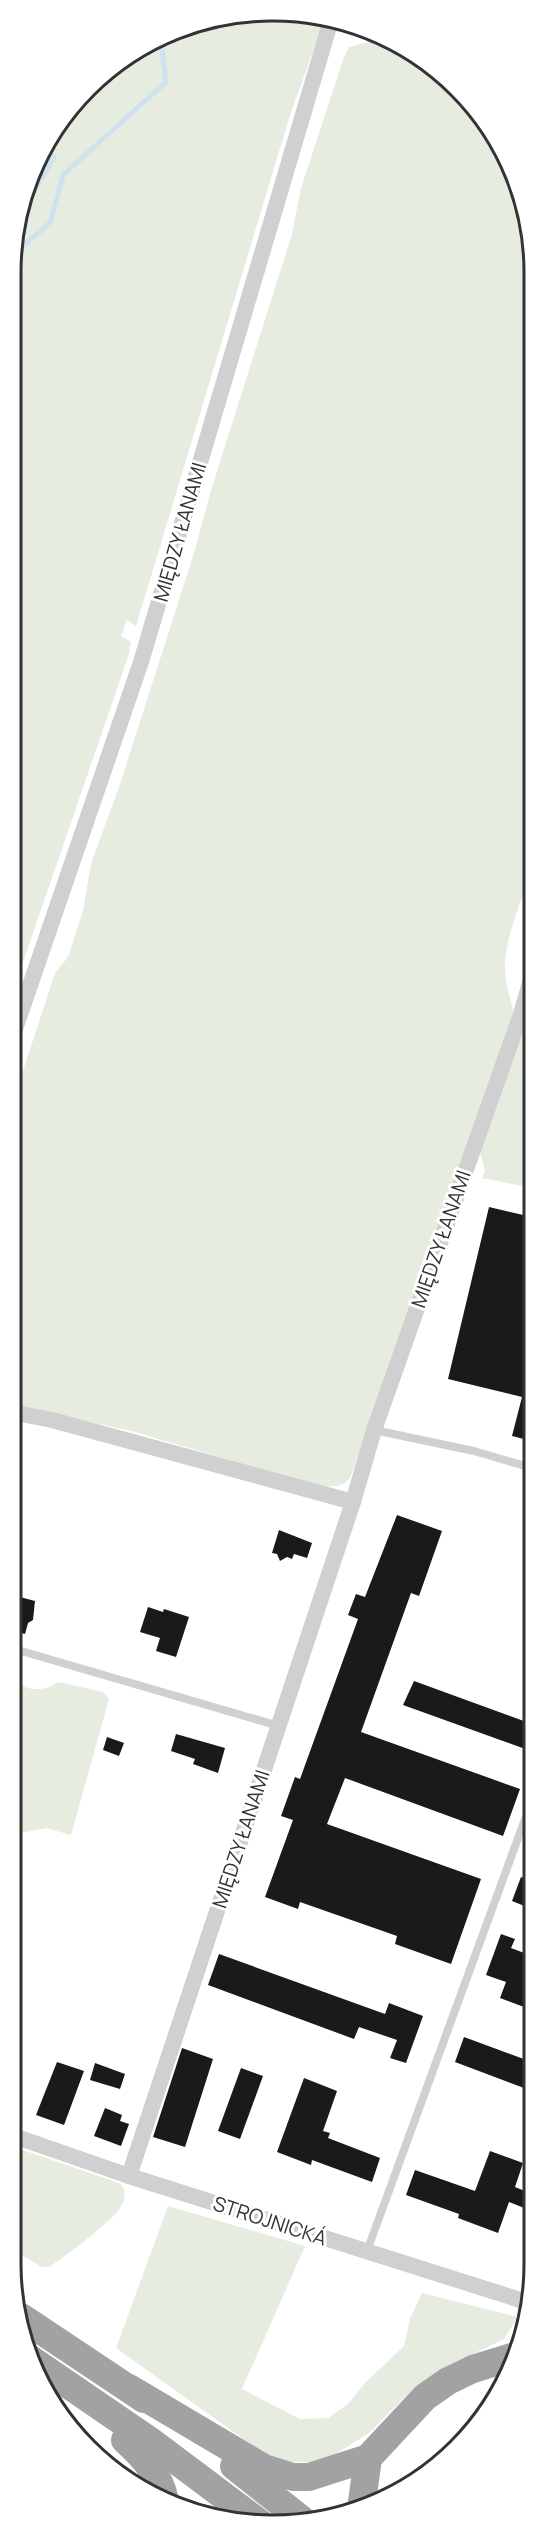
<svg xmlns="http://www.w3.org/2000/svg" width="545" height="2536" viewBox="0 0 545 2536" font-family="Manrope,sans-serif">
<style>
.green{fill:#e6ecdf}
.water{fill:#cfe2ee}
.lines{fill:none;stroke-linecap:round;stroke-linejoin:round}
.stream{stroke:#cfe2ee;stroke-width:5}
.building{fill:#1a1a1a}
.service{stroke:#d0d0d0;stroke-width:8}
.minor{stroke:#d0d0d0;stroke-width:16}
.trunk{stroke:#a2a2a2;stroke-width:28}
.labels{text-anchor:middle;stroke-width:6;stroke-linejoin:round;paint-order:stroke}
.street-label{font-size:20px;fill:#333;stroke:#fff}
.rim{fill:none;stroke:#333;stroke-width:3}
</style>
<rect width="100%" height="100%" fill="#fff"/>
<!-- green -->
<g class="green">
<path d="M306,13L325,18L291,112L136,626L127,620L121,636L131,642L128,657L12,994L13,239L45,142L113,65L204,20Z"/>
<path d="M388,37L458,87L508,157L532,239V873C521,900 507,934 505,963C504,980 510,998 514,1014L372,1418L350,1478C340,1490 327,1486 313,1485L132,1431L11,1405L12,1104L55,973L68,957L83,911L91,864L120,784L194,553L212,487L292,234L301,188L344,57L349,47Z"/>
<path d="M532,1011V1188L482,1178L485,1171L479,1148Z"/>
<path d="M11,1679C26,1691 42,1693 58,1682L103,1692L109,1699L71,1835L46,1828L11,1835Z"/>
<path d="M11,2146L119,2183C129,2190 124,2204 117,2212C104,2227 66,2256 49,2267H42L11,2249Z"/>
<path d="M168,2206L305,2246L242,2389L300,2419L328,2418L348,2404L365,2383L404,2346L410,2319L422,2293L518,2317L504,2339L451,2365L415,2387L369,2433L339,2452L318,2462H289L270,2458L116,2348Z"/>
</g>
<!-- water -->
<path class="water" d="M46,141L57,158L29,204L24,205Z"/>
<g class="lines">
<!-- stream -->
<path class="stream" d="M13,254L50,223L63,175L166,82L161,41"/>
</g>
<!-- building -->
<g class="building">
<path d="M489,1207L532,1217V1441L512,1436L522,1397L448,1379Z"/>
<path d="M397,1515L442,1531L419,1596L411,1593L361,1732L520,1789L503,1836L345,1778L327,1824L481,1879L451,1964L395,1944L397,1936L300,1902L298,1909L265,1897L293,1820L281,1816L295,1777L300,1779L358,1619L348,1615L356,1594L365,1597Z"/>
<path d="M279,1530L312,1543L307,1558L294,1554L292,1559L287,1557L280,1561L277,1554L272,1553Z"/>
<path d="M20,1597L35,1601L33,1620L28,1623L25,1634L11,1630V1607L16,1609Z"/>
<path d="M148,1607L163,1612L164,1609L189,1617L176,1657L156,1651L160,1638L140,1632Z"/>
<path d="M414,1681L532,1724V1738L528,1750L403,1705Z"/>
<path d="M176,1734L225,1748L218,1773L193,1764L195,1759L171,1751Z"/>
<path d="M107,1737L124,1743L119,1756L103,1750Z"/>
<path d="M521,1877L532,1881V1909L512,1901Z"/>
<path d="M501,1934L515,1939L511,1948L532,1956V2010L500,1998L506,1982L486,1975Z"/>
<path d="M219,1954L385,2014L389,2003L423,2016L406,2063L390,2058L397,2040L359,2027L354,2039L208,1985Z"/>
<path d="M464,2037L532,2062V2091L455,2062Z"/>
<path d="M182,2048L213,2059L185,2147L153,2137Z"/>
<path d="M57,2062L84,2071L64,2125L36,2115Z"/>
<path d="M95,2063L125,2074L120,2089L90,2080Z"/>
<path d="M241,2068L263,2076L240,2139L218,2131Z"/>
<path d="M304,2078L337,2091L323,2131L330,2133L328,2138L380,2158L372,2182L312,2160L311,2165L277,2152Z"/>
<path d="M105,2108L122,2115L120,2121L129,2124L121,2146L94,2136Z"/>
<path d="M490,2151L523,2163L515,2187L532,2194V2211L509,2202L498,2233L458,2218L459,2214L406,2195L415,2170L475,2191Z"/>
</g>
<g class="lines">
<!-- service -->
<g class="service">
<path d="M374,1430L474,1451L532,1468"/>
<path d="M11,1648L279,1726"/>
<path d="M367,2251L532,1800"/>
</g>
<!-- minor -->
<g class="minor">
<path d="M12,1038L141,662L331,20"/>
<path d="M11,1412L52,1420L353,1502"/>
<path d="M11,2135L129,2176L530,2303"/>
<path d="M129,2176L353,1502L374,1430L520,1017L532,976"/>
</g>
<!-- trunk -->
<g class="trunk">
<path d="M21,2317L144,2399"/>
<path d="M29,2358L149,2440L261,2524"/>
<path d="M129,2388L264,2468L293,2477H309L368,2458L425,2397L448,2381L473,2369L512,2357"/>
<path d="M125,2440C144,2457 160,2475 165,2501"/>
<path d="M234,2466L301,2519"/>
<path d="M361,2509L368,2458"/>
</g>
</g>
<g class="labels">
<!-- street labels -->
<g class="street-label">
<text transform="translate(180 532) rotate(-74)" y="7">MIĘDZY ŁANAMI</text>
<text transform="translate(441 1239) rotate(-71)" y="7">MIĘDZY ŁANAMI</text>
<text transform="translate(241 1839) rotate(-72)" y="7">MIĘDZY ŁANAMI</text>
<text transform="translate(270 2221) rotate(18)" y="7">STROJNICKÁ</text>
</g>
</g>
<!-- crop -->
<path d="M0 0H545V2536H0ZM272 21H273A251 251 0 0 1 524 272V2264A251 251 0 0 1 273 2515H272A251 251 0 0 1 21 2264V272A251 251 0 0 1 272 21Z" fill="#fff" fill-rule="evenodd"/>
<path class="rim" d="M272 21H273A251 251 0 0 1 524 272V2264A251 251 0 0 1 273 2515H272A251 251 0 0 1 21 2264V272A251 251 0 0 1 272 21Z"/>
</svg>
